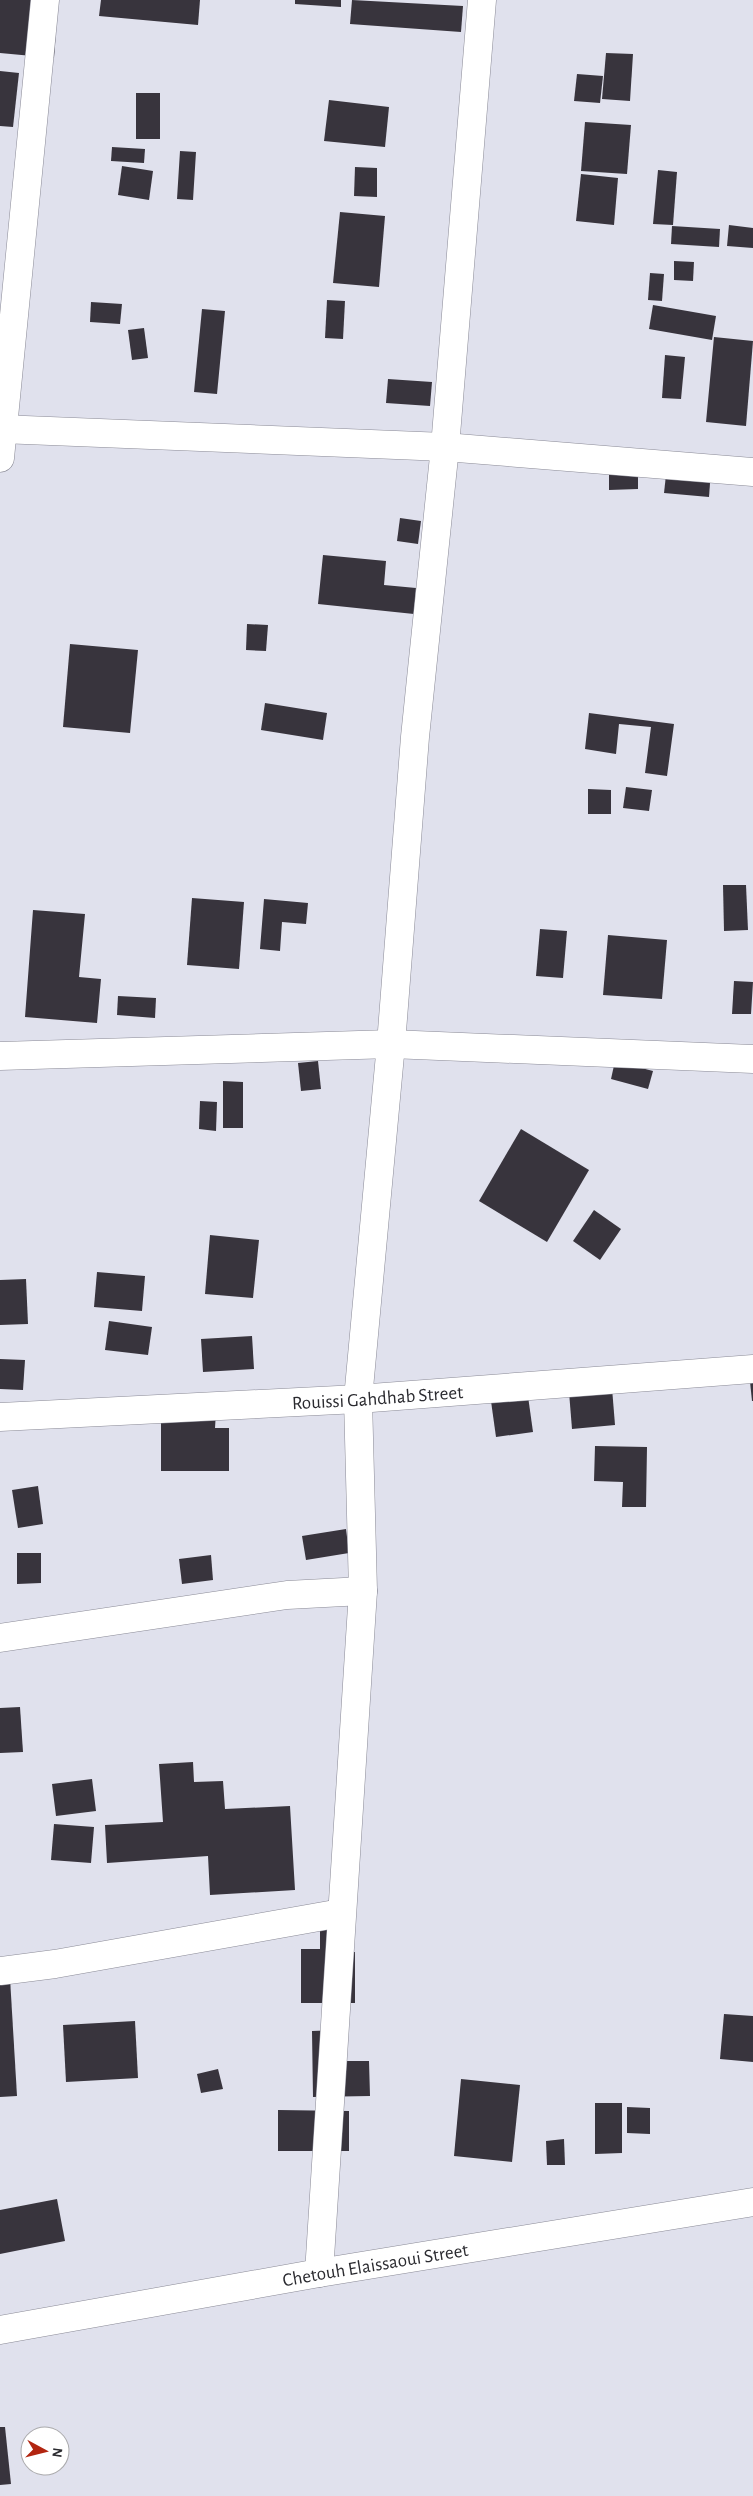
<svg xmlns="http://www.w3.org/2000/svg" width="753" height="2496" viewBox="0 0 753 2496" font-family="'Alegreya Sans',sans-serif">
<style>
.building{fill:#38343d}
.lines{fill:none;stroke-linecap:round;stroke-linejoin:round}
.street-casing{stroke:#8a8a96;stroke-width:29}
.secondary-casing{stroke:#8a8a96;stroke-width:29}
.street{stroke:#fff;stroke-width:28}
.secondary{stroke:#fff;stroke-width:28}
.labels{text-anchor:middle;stroke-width:5;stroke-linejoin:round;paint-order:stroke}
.street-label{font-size:19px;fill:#2b2b30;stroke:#fff}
</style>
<rect width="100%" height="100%" fill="#e0e1ed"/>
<!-- building -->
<g class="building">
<path d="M0,0H58L54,58L0,53Z"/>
<path d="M101,0H200L198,25L99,16Z"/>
<path d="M295,0H341V7L295,4Z"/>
<path d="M352,0L463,6L461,32L350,24Z"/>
<path d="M606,53L633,54L630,101L602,99Z"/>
<path d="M0,71L19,73L13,127L0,126Z"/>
<path d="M577,74L603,76L600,103L574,101Z"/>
<rect x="136" y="93" width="24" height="46"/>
<path d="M329,100L389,107L385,147L324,141Z"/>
<path d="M585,122L631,125L627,174L581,171Z"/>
<path d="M112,147L145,149L144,163L111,161Z"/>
<path d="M180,151L196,152L193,200L177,199Z"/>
<path d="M122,166L153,171L149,200L118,195Z"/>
<path d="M355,167L377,168V197L354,196Z"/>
<path d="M658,170L677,172L673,225L653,224Z"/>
<path d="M581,174L618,178L614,225L576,221Z"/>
<path d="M340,212L385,216L379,287L333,283Z"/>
<path d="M729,225L753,228V248L727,246Z"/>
<path d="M672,226L720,229L719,247L671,244Z"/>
<path d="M674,261L694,262L693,281L674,280Z"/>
<path d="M650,273L664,274L662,301L648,300Z"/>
<path d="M327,300L345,301L343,339L325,338Z"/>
<path d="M91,302L122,304L120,324L90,322Z"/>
<path d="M653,305L716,316L712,340L649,329Z"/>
<path d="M202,309L225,311L217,394L194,392Z"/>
<path d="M144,328L148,358L132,360L128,330Z"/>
<path d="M714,337L753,341L746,426L706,422Z"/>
<path d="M665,355L685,357L681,399L662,398Z"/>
<path d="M388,379L432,382L430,406L386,403Z"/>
<path d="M638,466V489L609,490V467Z"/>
<path d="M667,466L711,470L709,497L664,493Z"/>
<path d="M400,518L421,521L418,544L397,541Z"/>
<path d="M323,555L386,561L384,585L416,588L414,614L318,604Z"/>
<path d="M247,624L268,625L266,651L246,650Z"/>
<path d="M70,644L138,650L130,733L63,727Z"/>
<path d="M265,703L327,713L323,740L261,730Z"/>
<path d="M589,713L674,724L667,776L645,773L651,727L619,724L616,754L585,749Z"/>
<path d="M626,787L652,790L649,811L623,808Z"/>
<path d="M588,789L611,790V814H588Z"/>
<path d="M723,885H746L748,930L724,931Z"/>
<path d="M192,898L244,902L239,969L187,965Z"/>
<path d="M264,899L308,903L306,924L282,922L280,951L260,949Z"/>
<path d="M33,910L85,914L79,977L101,979L97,1023L25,1017Z"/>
<path d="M540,929L567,931L563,978L536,976Z"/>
<path d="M608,935L667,940L662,999L603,995Z"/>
<path d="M734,981L753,982L751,1014H732Z"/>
<path d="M118,996L156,998L155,1018L117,1015Z"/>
<path d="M318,1061L321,1089L301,1091L298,1063Z"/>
<path d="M615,1061L653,1071L648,1089L611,1079Z"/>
<path d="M223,1081L243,1082V1128H223Z"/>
<path d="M200,1101L217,1102L216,1131L199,1129Z"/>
<path d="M521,1129L589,1170L547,1242L479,1201Z"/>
<path d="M594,1210L621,1229L600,1260L573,1241Z"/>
<path d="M210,1235L259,1240L253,1298L205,1294Z"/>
<path d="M97,1272L145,1276L142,1311L94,1307Z"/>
<path d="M26,1279L28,1324L0,1325V1280Z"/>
<path d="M109,1321L152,1327L148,1355L105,1350Z"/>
<path d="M252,1336L254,1369L203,1372L201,1339Z"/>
<path d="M0,1359L25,1360L23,1390L0,1389Z"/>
<path d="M753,1371V1401H752L749,1372Z"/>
<path d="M612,1388L615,1425L572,1429L569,1392Z"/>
<path d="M527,1389L533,1432L496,1437L490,1394Z"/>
<path d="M161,1412H216L215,1428H229V1471H161Z"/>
<path d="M595,1446L647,1447L646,1507H622L623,1482L594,1481Z"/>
<path d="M38,1486L43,1524L18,1528L12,1490Z"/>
<path d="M346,1529L349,1553L306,1560L302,1536Z"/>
<path d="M17,1553H41V1583L17,1584Z"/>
<path d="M211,1555L213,1580L182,1584L179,1559Z"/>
<path d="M20,1707L23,1752L0,1753V1708Z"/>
<path d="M193,1762L194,1782L223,1781L225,1809L290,1806L295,1890L210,1895L208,1856L107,1863L105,1825L163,1822L159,1764Z"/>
<path d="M92,1779L96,1811L56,1816L52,1784Z"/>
<path d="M54,1824L94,1827L91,1863L51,1860Z"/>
<path d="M320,1925L348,1926L347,1952H355V2003H301V1949H320Z"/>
<path d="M0,1978H10L17,2096L0,2097Z"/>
<path d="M724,2014L753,2016V2062L720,2059Z"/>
<path d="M135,2021L138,2078L66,2082L63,2025Z"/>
<path d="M338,2030V2061H369L370,2096L313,2097L312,2031Z"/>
<path d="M218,2069L223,2089L201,2093L197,2074Z"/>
<path d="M461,2079L520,2085L512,2162L454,2156Z"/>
<path d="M595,2103H622V2153L595,2154Z"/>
<path d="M627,2107L650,2108V2134L627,2133Z"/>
<path d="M278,2110L349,2111V2151H278Z"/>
<path d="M564,2139L565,2165H547L546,2141Z"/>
<path d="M57,2199L65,2241L0,2254V2210Z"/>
<path d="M0,2427H5L11,2484L0,2485Z"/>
</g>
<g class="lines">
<!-- street casing -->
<g class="street-casing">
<g id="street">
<path d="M0,429L445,447L753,472"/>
<path d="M0,458L45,0"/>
<path d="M0,1056L391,1044L753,1059"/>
<path id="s1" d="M0,1417L358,1399L753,1369"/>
<path d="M0,1638L287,1595L363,1591"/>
<path d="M0,1971L55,1964L341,1913"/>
<path d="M319,2273L363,1591L358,1399L391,1044L415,737L445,447L482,0"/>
</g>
</g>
<!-- secondary casing -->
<g class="secondary-casing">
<g id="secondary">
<path id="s2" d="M0,2330L319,2273L753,2202"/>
</g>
</g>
<!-- street -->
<use href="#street" class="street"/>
<!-- secondary -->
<use href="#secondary" class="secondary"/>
</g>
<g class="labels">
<!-- street labels -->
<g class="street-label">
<text dy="7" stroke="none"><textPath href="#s1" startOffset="378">Rouissi Gahdhab Street</textPath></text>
<text dy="7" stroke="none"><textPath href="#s2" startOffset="381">Chetouh Elaissaoui Street</textPath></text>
</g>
</g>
<!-- north arrow -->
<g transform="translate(45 2451) rotate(97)"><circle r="24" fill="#ffffff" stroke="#aaaaac"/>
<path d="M0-4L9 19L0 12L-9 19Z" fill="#b22510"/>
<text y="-8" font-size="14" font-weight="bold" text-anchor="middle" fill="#2b2b30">N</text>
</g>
</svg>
